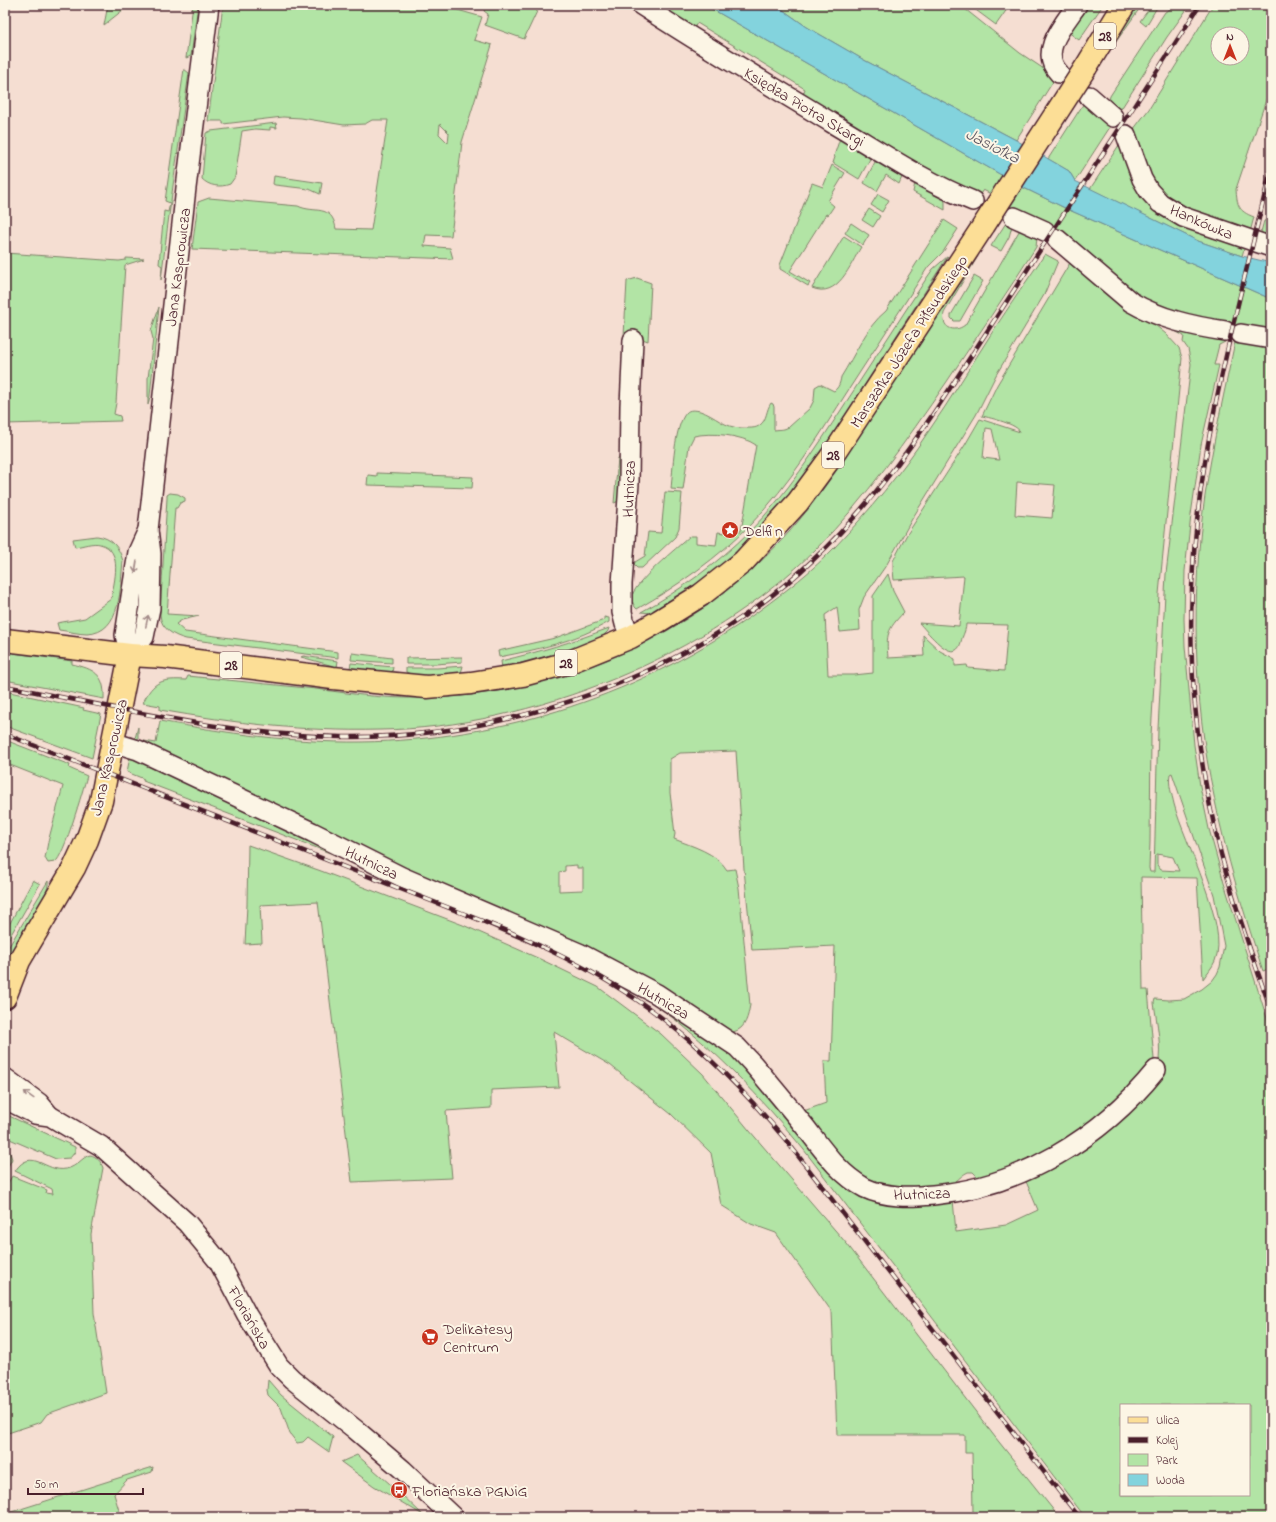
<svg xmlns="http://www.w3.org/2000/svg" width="1276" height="1522" viewBox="0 0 1276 1522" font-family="'Indie Flower',sans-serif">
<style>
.green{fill:#b2e4a5;stroke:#7e8268;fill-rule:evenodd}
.water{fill:#83d3dd;stroke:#6c8b96}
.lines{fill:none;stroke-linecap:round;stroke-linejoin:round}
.minor-casing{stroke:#4a1f2b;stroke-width:22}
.major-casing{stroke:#4a1f2b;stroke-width:25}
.minor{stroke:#fcf5e5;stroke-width:19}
.major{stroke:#fcde96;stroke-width:22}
.rail-casing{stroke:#4a1f2b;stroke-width:4.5}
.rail{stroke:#fcf5e5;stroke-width:3;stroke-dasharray:9;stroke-linecap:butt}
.major-bridge-casing{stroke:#4a1f2b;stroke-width:25;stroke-linecap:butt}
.major-bridge{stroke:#fcde96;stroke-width:22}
.oneway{stroke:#a38a88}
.labels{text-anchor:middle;stroke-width:4;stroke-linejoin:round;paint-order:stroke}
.shield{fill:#fcf5e5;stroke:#7f5f63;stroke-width:1}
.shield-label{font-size:15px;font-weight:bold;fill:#4a1f2b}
.street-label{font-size:16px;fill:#4a1f2b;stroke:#fcf5e5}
.poi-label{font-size:16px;fill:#4a1f2b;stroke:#fcf5e5;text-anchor:start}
.water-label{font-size:17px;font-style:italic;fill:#5b5560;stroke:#fcf5e5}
</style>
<rect width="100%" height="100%" fill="#f5ded2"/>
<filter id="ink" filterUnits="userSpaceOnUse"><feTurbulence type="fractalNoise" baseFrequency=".025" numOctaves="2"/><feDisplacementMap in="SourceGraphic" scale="8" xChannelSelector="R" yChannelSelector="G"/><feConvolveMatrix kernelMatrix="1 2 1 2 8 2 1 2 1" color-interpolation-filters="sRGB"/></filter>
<g filter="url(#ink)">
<!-- green -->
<g class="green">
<path d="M108,5H124L123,10L104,25Z"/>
<path d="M193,5H198L191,56L186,58Z"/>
<path d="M223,5H455L454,9L482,17L474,40L492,45L462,142L451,236L426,235L424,246L450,248L453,259L192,249L198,202L209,198L298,206C314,214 332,203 336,229L371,230L388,120H372L365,124L344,125L301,118L283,117L223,124V121H208ZM440,124L449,133L448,143L439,134Z"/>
<path d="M486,5H540L524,39L485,25L488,14L484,11Z"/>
<path d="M653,5H705L1024,188L1067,209L1271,299V337L1149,308L995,196L983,190L978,197L961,191L802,96L805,89L697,23L693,30Z"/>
<path d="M776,5H960L1020,53L1056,77L1016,140L864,60L807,27Z"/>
<path d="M969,5H1010L996,25Z"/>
<path d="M1086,5H1103L1079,40L1068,32Z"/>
<path d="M1136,5H1142L1113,46Z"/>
<path d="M1152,5H1162L1156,9L1146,26L1140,21Z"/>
<path d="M1177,5H1190L1167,37L1121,109L1108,104L1110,96L1165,12Z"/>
<path d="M1213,5H1271V85L1236,189C1237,205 1238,211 1254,217L1249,236L1191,216L1154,193L1130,134L1149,109ZM1218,34H1242V58H1218Z"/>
<path d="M184,69L189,73C179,142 169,211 161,280L162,266L159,264L164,211L168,212L170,203L165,201Z"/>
<path d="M1084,103L1112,124L1075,181L1069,171L1048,159Z"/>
<path d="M276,123L277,128L270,127V130L255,129L242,131L235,177L230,184C220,188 209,186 202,179L206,133L211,131Z"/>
<path d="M840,138L871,157L859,179L833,163L835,157L834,156Z"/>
<path d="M1123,139L1143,189L1246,242L1242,256L1198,241L1090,189Z"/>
<path d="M876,160L902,177L899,184L886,175L877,191L864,183Z"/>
<path d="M832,165L845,173L828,201L834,206L828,215L826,214L790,271L810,283L808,286L780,269V265L812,183L823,187Z"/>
<path d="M274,176L322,183L320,194L309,189L275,185L273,184Z"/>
<path d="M915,183L944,199L945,202V210L913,192Z"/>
<path d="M878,194L889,200L882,212L871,205Z"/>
<path d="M869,209L880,216L873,227L862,220Z"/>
<path d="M1271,219V244L1259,239L1264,221Z"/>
<path d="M944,220L958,229L943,252L928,267C902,308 875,348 849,389C819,436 790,484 751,524C718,558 679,585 637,609L635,607L631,599C633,583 677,548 690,536H696V543L716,545L718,532L724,533L725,529L741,531L756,445C742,435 711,432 694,436L689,446L683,490L671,489C673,470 674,427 686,413C689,409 695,410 700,411C716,416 724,428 742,428C748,428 756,429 760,425C767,420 766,410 771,403L773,404L774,407V430L784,429L789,427L810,408L814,400L815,387L820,384L834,391C839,387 840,383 841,377C855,355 866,327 886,311Z"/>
<path d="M851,223L869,235L863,245L845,233Z"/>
<path d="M1006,223L1012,226L1009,237L1001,251L991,246Z"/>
<path d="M1022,226L1040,234L1037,238L1036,247C1007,293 976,338 946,383C906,441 866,498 816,549C710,655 531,728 380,730C304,732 235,723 160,710V706L143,703C153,680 163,679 186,680L188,676C231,680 273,685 316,689C347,693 377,698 409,698C552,700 696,638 790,531C823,493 849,451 876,410C909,359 942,308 976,257L978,256L944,313C941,327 953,334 965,325Z"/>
<path d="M844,236L861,247C850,265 838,299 812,288Z"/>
<path d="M5,253L119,261L126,260V258L144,259L125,265L116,403L114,414L120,416L121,421L5,424Z"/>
<path d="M1045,254L1058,261L1044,295L996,375L976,415L912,519L887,564L864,597L859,610L860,630L840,632L837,607L825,615L828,675H854L873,673V596L888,574L893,591L904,612C887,630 886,634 888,658L924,656L923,635L940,651L955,659V666L967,665L968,668L1004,671L1008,625L966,624C966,629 964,633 962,638C961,642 960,648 956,650C946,656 926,630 919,623L959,626L964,576L894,580L893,570V561L906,536L965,445L980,419L1020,432C1017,424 991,418 982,416L997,385L1071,261L1076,260L1166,334L1179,348L1182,358L1159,594L1151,736L1150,842L1149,868L1150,872H1154L1158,729L1166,574L1191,364L1188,349L1183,342L1184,336L1173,330L1163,321L1226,335L1225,342L1219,345L1214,365H1219L1201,445L1191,515L1185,571L1184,619L1185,646L1194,745L1200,786L1209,829L1224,883L1271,1031V1517H1085L804,1150C761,1097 714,1048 660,1008C634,988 605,972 577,957L649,992L706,1030L735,1053L761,1079L832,1168C845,1180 861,1193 879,1197C914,1207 958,1196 992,1188L998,1190L974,1197L953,1200L956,1232L1006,1225L1038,1210L1025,1179L1008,1187L1007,1183C1059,1160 1103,1134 1141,1091C1147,1084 1157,1076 1158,1067C1162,1046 1157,1024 1154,1003L1155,999L1169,1000L1184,999L1202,989L1212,981L1217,974L1220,967L1224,946L1214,895L1172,773L1170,774C1168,785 1172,794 1174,804C1184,842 1230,926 1215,961C1212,968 1207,973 1203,979L1197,878L1141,877L1143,990H1148L1154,1059L1150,1070L1128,1095L1077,1139L1032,1166L988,1182L980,1179L973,1172H968C959,1176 953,1187 944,1189C932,1193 919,1193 907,1193C851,1192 829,1152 798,1113L826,1103L824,1061H831L835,946L752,950L744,869L736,751L680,753L670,759V793L675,834L674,839C692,846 717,853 727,870L735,869L739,888L750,1005C748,1016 746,1029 733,1032L713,1026L653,988L596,958L537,930L370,859L134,742L138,727V740L156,743L160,721C226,733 293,743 361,742C503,740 644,694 760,610C786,591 812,571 835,547C869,511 901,473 928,432C951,399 971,365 993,331C1010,305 1028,279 1045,254ZM986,428L992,429L999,460L983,458ZM1017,482L1055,485L1052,518L1015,515ZM1157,854L1173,857L1179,871L1161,870L1157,865ZM577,865V868H583V890L559,891V872L565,871V866ZM1121,1405H1249V1495H1121Z"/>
<path d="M948,256L816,460L781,506L746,543L712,573L666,604L650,613L641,612C681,590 718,563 750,531C787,494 815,450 843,407C871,364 898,322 926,279L933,269Z"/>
<path d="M974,276L983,281L960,321H954L951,318V315Z"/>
<path d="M637,278L651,283L648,341L631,335L624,336L627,281Z"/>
<path d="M159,307L150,396L148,405V378L153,339L151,331Z"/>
<path d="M1236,337L1271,341V968L1263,971C1244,913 1226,856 1214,796C1193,699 1191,594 1205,496C1213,442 1225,389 1236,337Z"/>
<path d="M618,458H625L619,501L614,503Z"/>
<path d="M377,473L473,477L472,488L367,485L368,475L377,476Z"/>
<path d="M665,492L682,493L679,528L675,537L642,568H637L634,565L635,562L645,556L648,532L661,533Z"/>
<path d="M170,493L178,494L185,498V501L180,503L177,508H175L167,614L199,616L182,620L176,624L185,632L338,652V658L186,639C174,636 161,629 160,615L167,498V495Z"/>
<path d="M97,536C112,538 119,547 123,561C120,586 122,633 87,634C78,634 68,631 59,630L57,623L85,618L111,599C114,582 124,550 100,544C93,542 82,546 75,547L73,539Z"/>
<path d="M604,617L609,618V622C576,641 536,650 499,657L498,651L555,638L604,620Z"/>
<path d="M609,628L608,631L601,638L569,650L502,668L501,661C538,652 573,642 609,628Z"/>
<path d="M5,652L72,661V664C94,669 105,674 104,699L5,680Z"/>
<path d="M352,653L392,658V663L351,660Z"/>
<path d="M303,656L338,661L337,667L301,657Z"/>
<path d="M462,657V662L436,664H406V658Z"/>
<path d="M351,663L393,667L392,673L379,672L350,668Z"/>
<path d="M463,666L461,673C447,674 417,679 406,672V668H437Z"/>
<path d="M5,691L84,708L83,710L101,714L92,758L5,726Z"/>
<path d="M5,740L70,765L69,768L87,776C83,789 64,857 55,862L48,863L45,858L48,842L63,786L5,763Z"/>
<path d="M130,757L413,885L143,781L144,779L127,772Z"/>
<path d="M248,845L321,871L463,925L540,959L598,987L661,1034L703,1074L749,1130L847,1244L995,1437L1059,1517H976L973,1513L972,1453H965V1435H837L832,1312L776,1233L751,1224L721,1205L711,1153L671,1114L610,1065L554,1032L559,1087L491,1090V1108L446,1111L452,1178L352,1182L318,902L260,905L262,943L245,944L247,905Z"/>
<path d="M33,880L40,884L5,945V923L9,925Z"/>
<path d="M48,881C51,894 18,944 10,958H5V953Z"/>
<path d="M5,1114L75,1147V1152L70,1158L56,1159L5,1137Z"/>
<path d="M5,1150H9L12,1159L5,1172Z"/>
<path d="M90,1155C97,1156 101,1162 103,1168L91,1234L94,1313L106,1393L47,1414L41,1422L5,1434V1188L12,1176L47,1190L46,1193L53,1194L52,1189L15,1171C32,1146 45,1173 66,1169C77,1167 82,1157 90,1155Z"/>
<path d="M268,1380L281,1395L333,1437L329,1452L308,1437L303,1442L297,1443L290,1434L281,1408L268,1395L267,1390Z"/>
<path d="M357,1455L398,1491L423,1515L374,1486L341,1462Z"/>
<path d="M153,1467L152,1472L127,1480L114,1494L121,1517H5V1514Z"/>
</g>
<!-- water -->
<path class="water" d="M705,5H776L807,27L864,60L1016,140L1069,171L1075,181L1198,241L1242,256L1271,263V299L1067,209L1024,188Z"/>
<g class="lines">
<!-- minor casing -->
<g class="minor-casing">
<g id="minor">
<path d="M641,5C704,46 768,84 832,123C878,150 923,181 973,201"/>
<path d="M1059,73C1038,52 1064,24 1077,5"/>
<path d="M1089,96L1113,117"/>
<path d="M1126,135L1142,179L1149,191L1160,203L1183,217L1271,247"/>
<path d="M1014,217L1045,231"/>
<path d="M1057,239L1131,302C1160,319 1192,326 1225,331"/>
<path d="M1241,334L1271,339"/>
<path d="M631,637L625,624L622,612V584L629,483L630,406L633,340"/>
<path d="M130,655L144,637L150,608L151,554L148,530L186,188L209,5"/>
<path d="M130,655L125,635L138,552L148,530"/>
<path d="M112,742L138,750L312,832L402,877L579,953L657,994L737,1047L752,1063C770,1084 788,1106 806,1128C823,1150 839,1174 865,1188C886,1198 911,1197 933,1195C1021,1187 1101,1138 1156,1070"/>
<path d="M5,1078L39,1103L49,1115"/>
<path d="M5,1099L35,1114L50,1116L101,1146L187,1223L219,1262L247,1315L279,1366L292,1379L356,1430L403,1470L453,1517"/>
</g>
</g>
<!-- major casing -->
<g class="major-casing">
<g id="major">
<path d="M1086,67L1124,5"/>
<path d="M5,640L130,655L165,657L333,678L427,687L471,683L523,675L567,663L631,637L659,621L701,595L743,562L798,502L837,449L984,225"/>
<path d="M5,997L19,961L74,868L87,840L101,801L130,655"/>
</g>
</g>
<!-- minor -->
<use href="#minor" class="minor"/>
<!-- major -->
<use href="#major" class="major"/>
<!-- rail casing -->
<g class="rail-casing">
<g id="rail">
<path d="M1271,168C1239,306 1197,445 1192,588C1188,677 1199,768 1221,854C1235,907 1253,959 1271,1010"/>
<path d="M5,686C116,707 228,736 342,737C510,739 691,676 814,559C863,513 904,458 941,402L1200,5"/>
<path d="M5,734L508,931C557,953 606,977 650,1009C701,1046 744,1091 785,1139L1079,1517"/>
</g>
</g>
<!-- rail -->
<use href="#rail" class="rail"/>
<!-- major-bridge casing -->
<g class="major-bridge-casing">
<path id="major-bridge" d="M984,225L1086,67"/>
</g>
<!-- major-bridge -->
<use href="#major-bridge" class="major-bridge"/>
</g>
<!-- one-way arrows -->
<defs><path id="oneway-shaft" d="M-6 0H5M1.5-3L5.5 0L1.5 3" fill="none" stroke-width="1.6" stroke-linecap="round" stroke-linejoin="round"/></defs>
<g class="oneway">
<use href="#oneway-shaft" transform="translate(136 567) rotate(99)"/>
<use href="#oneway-shaft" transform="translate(147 621) rotate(-78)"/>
<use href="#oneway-shaft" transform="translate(29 1095) rotate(-144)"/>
</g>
</g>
<!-- icons -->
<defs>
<g id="sight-disc" transform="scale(0.9)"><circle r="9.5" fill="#c8321e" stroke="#fcf5e5"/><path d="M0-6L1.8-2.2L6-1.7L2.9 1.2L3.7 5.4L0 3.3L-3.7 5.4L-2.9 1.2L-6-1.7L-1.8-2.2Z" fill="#fff"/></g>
<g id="supermarket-disc" transform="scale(0.9)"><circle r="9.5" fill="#c8321e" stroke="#fcf5e5"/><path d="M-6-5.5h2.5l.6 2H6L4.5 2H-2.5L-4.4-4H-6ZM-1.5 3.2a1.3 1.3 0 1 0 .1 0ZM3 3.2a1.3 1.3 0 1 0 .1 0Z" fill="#fff"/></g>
<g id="bus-disc" transform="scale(0.9)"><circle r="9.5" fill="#c8321e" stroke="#fcf5e5"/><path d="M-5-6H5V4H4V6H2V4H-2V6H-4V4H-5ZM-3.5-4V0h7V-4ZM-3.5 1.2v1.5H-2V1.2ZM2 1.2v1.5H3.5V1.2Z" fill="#fff"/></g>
</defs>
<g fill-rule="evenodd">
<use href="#sight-disc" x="730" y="530"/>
<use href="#supermarket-disc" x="430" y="1337"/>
<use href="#bus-disc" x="399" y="1490"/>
</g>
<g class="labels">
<!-- shield labels -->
<g class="shield">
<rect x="1094" y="23" width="22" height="26" rx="3"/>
<rect x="822" y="442" width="22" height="26" rx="3"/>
<rect x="555" y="650" width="22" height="26" rx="3"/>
<rect x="220" y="652" width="22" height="26" rx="3"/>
</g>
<g class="shield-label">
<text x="1105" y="41">28</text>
<text x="833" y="460">28</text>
<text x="566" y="668">28</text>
<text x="231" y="670">28</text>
</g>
<!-- street labels -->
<g class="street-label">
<text transform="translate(805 106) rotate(31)" y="6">Księdza Piotra Skargi</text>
<text transform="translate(1202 221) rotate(23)" y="6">Hankówka</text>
<text transform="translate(177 267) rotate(-83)" y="6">Jana Kasprowicza</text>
<text transform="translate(908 341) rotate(-57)" y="6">Marszałka Józefa Piłsudskiego</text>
<text transform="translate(628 489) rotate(-88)" y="6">Hutnicza</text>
<text transform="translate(108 757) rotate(-77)" y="6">Jana Kasprowicza</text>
<text transform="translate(372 862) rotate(26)" y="6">Hutnicza</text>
<text transform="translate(664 1000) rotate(31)" y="6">Hutnicza</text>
<text transform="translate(922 1193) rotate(-2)" y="6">Hutnicza</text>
<text transform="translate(250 1317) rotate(60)" y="6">Floriańska</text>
</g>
<!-- poi labels -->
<g class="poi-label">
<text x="743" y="536">Delfin</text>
<text x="443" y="1334">Delikatesy<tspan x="443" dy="18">Centrum</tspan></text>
<text x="412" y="1496">Floriańska PGNiG</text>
</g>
<!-- water labels -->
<g class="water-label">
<text transform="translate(993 145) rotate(27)" y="6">Jasiołka</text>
</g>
</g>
<!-- margin -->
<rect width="1276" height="1522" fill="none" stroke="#fcf5e5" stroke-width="20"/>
<rect x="10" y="10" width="1256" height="1502" fill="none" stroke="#4a1f2b" stroke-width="1.5" filter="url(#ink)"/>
<!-- legend -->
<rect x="1120" y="1404" width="130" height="92" fill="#fcf5e5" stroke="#b59f9b"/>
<rect x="1128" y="1417" width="20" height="6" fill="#fcde96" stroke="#b59f9b"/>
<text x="1156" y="1424" font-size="12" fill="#4a1f2b">Ulica</text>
<rect x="1128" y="1437" width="20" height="6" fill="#4a1f2b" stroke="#b59f9b"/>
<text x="1156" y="1444" font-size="12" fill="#4a1f2b">Kolej</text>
<rect x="1128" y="1454" width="20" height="12" fill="#b2e4a5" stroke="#b59f9b"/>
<text x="1156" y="1464" font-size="12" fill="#4a1f2b">Park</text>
<rect x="1128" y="1474" width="20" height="12" fill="#83d3dd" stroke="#b59f9b"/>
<text x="1156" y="1484" font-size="12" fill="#4a1f2b">Woda</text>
<!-- north arrow -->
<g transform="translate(1230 46)"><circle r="19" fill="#fcf5e5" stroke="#b59f9b"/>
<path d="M0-3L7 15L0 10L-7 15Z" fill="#c8321e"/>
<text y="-6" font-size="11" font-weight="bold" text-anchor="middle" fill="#4a1f2b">N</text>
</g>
<!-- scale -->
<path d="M28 1488v6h115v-6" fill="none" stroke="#4a1f2b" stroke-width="2"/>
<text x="34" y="1488" font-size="12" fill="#4a1f2b" stroke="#fcf5e5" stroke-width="3" paint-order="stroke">50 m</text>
</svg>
